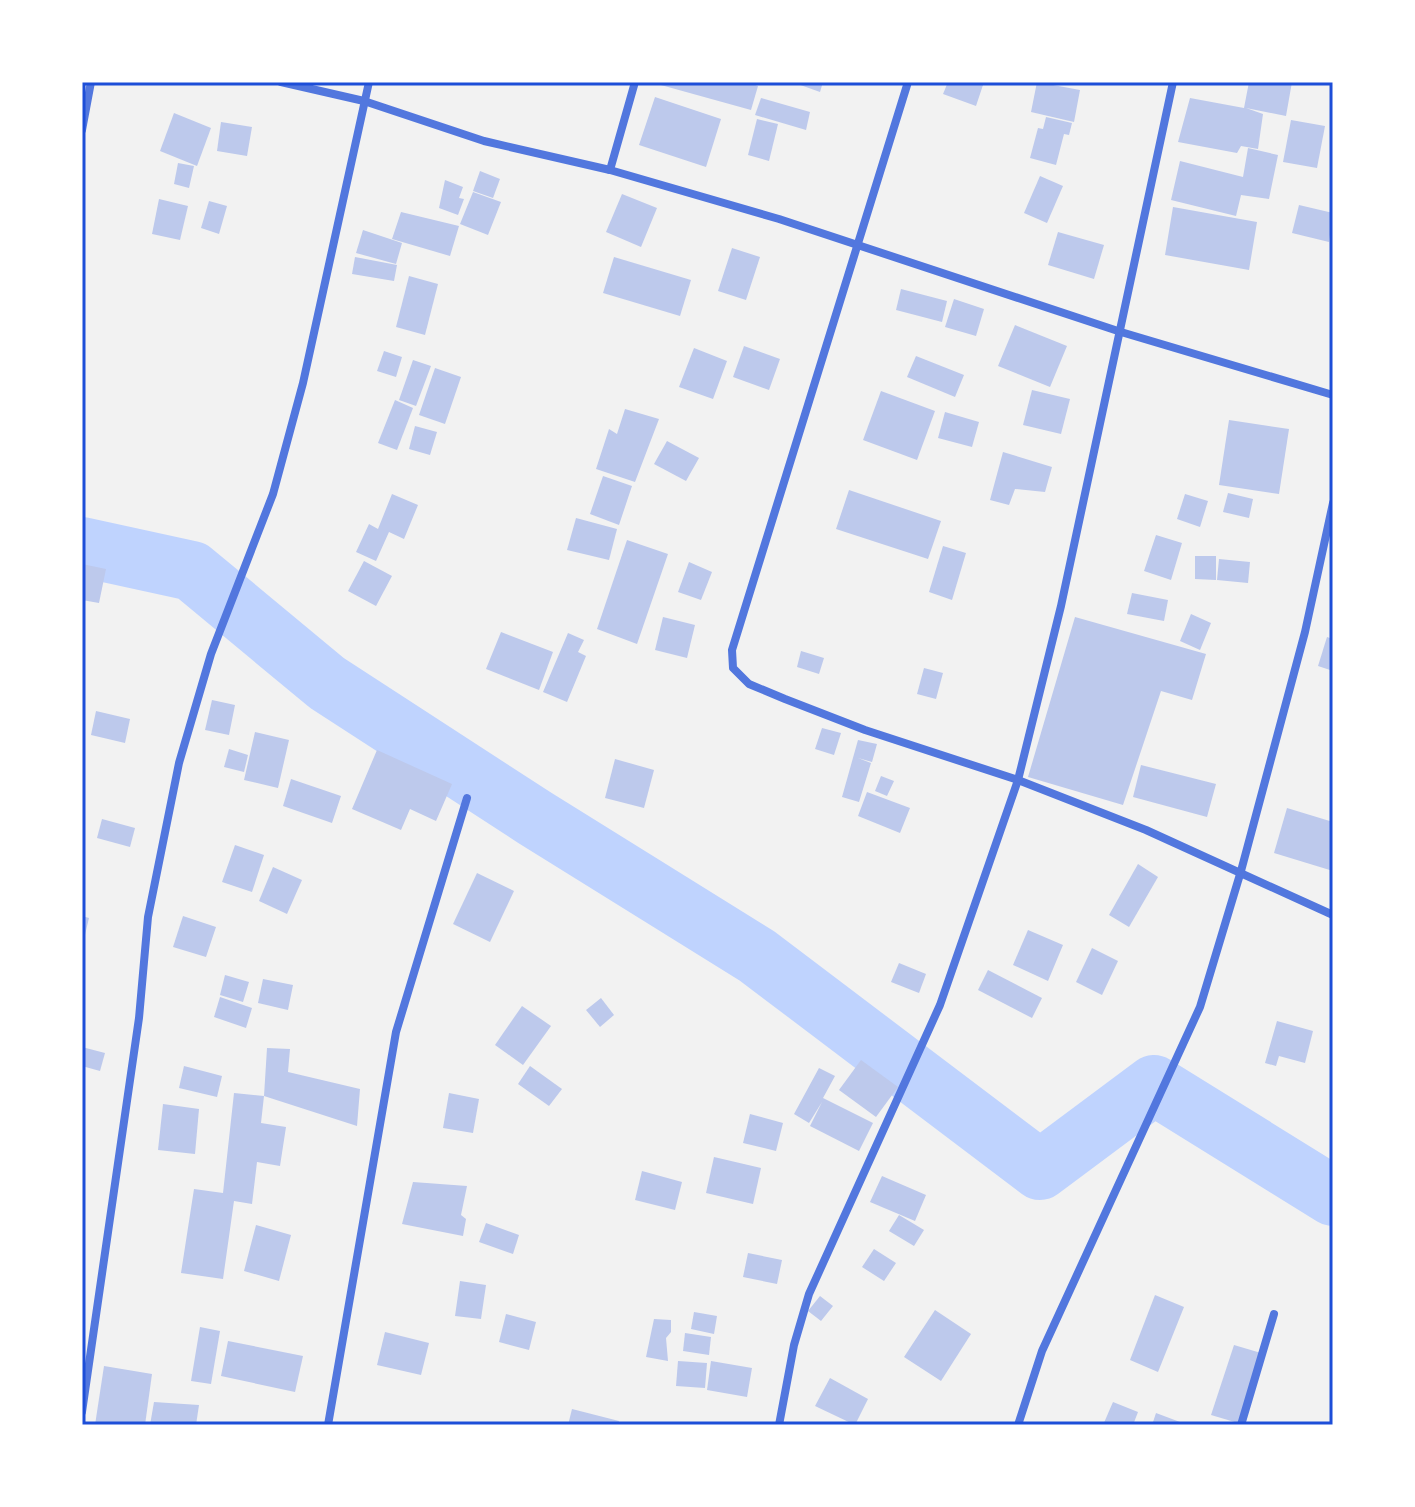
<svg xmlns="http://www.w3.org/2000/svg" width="1415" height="1507" viewBox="0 0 1415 1507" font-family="'Open Sans',sans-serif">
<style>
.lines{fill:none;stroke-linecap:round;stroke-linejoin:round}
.river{stroke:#bfd3fe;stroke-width:60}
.building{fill:#bdc9ec}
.minor{stroke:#5277de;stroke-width:8}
.neatline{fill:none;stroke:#1d4ed8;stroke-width:3}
</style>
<rect width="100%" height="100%" fill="#f2f2f2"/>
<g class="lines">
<!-- river -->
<path class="river" d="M82,547L192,571L327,683L535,818L757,956L1040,1170L1154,1085L1333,1196"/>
</g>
<!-- building -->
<g class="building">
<path d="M650,82H747L758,86L751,110Z"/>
<path d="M792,82H823L820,92Z"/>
<path d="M948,82H984L976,106L943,94Z"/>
<path d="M1037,82L1080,90L1074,122L1031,112Z"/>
<path d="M1249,82H1292L1286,116L1246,108L1263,114L1258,149L1241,146L1237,153L1178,142L1190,98L1244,108Z"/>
<path d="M655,97L721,119L706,167L639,145Z"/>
<path d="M761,98L810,112L806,130L755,115Z"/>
<path d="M174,113L211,128L197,166L160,151Z"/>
<path d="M1046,117L1072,123L1069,135L1064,134L1056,165L1030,158L1038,128L1043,129Z"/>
<path d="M757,119L778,124L769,161L748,155Z"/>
<path d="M1291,120L1325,126L1317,168L1283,162Z"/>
<path d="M221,122L252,127L247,156L217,151Z"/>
<path d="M1248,148L1278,155L1269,199L1241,195L1236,216L1171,200L1180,161L1243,177Z"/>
<path d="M178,163L194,166L189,188L174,184Z"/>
<path d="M480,171L500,179L493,198L473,191Z"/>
<path d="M1040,176L1063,186L1047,223L1024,213Z"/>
<path d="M445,180L463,187L459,198L464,199L458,215L439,208Z"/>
<path d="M473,192L501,202L488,235L460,224Z"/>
<path d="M622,194L657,208L641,247L606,232Z"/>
<path d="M159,199L188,206L180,240L152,234Z"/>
<path d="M209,201L227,206L219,234L201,228Z"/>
<path d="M1299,205L1333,213L1329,242L1292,233Z"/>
<path d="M1173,207L1257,222L1249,270L1165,255Z"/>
<path d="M401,212L459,226L450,256L392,239Z"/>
<path d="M363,230L402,243L396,264L356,253Z"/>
<path d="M1058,232L1104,245L1094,279L1048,265Z"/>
<path d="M732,248L760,257L746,300L718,291Z"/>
<path d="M355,257L397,265L394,281L352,274Z"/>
<path d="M614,257L691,280L680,316L603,293Z"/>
<path d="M409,276L438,284L425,335L396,327Z"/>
<path d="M901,289L947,301L942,322L896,310Z"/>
<path d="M954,299L984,309L976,336L945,327Z"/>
<path d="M1015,325L1067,346L1050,387L998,366Z"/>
<path d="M744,346L780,359L769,390L733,377Z"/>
<path d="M694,348L727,361L713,399L679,387Z"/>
<path d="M384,351L402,357L396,377L377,371Z"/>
<path d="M916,356L964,375L955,397L907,377Z"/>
<path d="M413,360L431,366L416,406L399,400Z"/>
<path d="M435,368L461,377L445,424L419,415Z"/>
<path d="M1032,390L1070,399L1061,434L1023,425Z"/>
<path d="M881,391L935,411L917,460L863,440Z"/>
<path d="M395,400L413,408L397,450L378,443Z"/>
<path d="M625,409L659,419L635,482L596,469L609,429L617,434Z"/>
<path d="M945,412L979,422L972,447L938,438Z"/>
<path d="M1229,420L1289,429L1279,494L1219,485Z"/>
<path d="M415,426L437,432L430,455L409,449Z"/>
<path d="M667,441L699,458L686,481L654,464Z"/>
<path d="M1003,452L1052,467L1045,492L1015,489L1009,505L990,500Z"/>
<path d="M603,476L632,486L619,525L590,514Z"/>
<path d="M849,490L941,521L928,559L836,529Z"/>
<path d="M1228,493L1253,499L1249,518L1223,512Z"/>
<path d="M392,494L418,505L404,539L389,532L376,561L356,552L369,524L378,529Z"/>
<path d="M1185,494L1208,501L1200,527L1177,519Z"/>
<path d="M576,518L617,529L609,560L567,550Z"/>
<path d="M1156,535L1182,543L1171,580L1144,571Z"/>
<path d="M627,540L668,554L637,644L597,629Z"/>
<path d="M943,546L966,553L952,600L929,592Z"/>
<path d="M1195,556H1216V580L1195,579Z"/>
<path d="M1219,559L1250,562L1248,583L1217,580Z"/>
<path d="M364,561L392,576L376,606L348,591Z"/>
<path d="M689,562L712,572L701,600L678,592Z"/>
<path d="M82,564L106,569L99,603L82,600Z"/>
<path d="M1132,593L1168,600L1164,621L1127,614Z"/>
<path d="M1191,614L1211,623L1200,650L1180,641Z"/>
<path d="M663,617L695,625L687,658L655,650Z"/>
<path d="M1075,617L1206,654L1192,700L1161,691L1123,805L1028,777Z"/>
<path d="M501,632L553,652L539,690L486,669Z"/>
<path d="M568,633L584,640L578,652L586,656L567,702L543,692Z"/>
<path d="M1327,637L1333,639V671L1318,666Z"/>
<path d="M801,651L824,658L819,674L797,667Z"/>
<path d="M924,668L943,673L936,699L917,694Z"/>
<path d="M212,700L235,705L229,735L205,730Z"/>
<path d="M96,711L130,719L125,743L91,735Z"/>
<path d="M822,728L841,733L834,755L815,749Z"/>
<path d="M255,732L289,740L278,788L244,780Z"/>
<path d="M858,740L877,744L872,762L858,758L871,763L859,802L842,797Z"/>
<path d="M229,749L248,755L244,772L224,767Z"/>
<path d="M377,750L452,784L436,821L410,809L401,830L352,809Z"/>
<path d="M615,759L654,770L644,808L605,798Z"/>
<path d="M1141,765L1216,784L1207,817L1133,797Z"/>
<path d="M881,776L894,781L887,796L875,791Z"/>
<path d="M291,779L341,796L332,823L283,806Z"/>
<path d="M867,792L910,808L900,833L858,816Z"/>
<path d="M1287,808L1333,822V871L1274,853Z"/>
<path d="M102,819L135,828L130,847L97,838Z"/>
<path d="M235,845L264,855L252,892L222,882Z"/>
<path d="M1138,864L1158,877L1129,927L1109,915Z"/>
<path d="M273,867L302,880L287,914L259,901Z"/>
<path d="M477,873L514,891L490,942L453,924Z"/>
<path d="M82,916L89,918L83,943H82Z"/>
<path d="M183,916L216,927L206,957L173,947Z"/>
<path d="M1028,930L1063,945L1048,981L1013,965Z"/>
<path d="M1092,948L1118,961L1102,995L1076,982Z"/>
<path d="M899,963L926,974L919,993L891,982Z"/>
<path d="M988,970L1042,998L1032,1018L978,990Z"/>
<path d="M225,975L249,982L243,1002L220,995Z"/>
<path d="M263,979L293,985L288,1010L258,1003Z"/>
<path d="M220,997L252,1008L246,1028L214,1017Z"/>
<path d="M601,998L614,1015L600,1027L586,1010Z"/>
<path d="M522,1006L551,1026L523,1065L495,1045Z"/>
<path d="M1277,1021L1313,1031L1305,1063L1279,1056L1276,1066L1265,1063Z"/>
<path d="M82,1047L105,1053L100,1071L82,1066Z"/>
<path d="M267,1048L290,1049L288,1072L360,1089L357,1126L264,1096Z"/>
<path d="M861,1060L898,1087L876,1117L839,1090Z"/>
<path d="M184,1066L222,1076L217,1097L179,1088Z"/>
<path d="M530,1066L562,1089L549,1106L518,1084Z"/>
<path d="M819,1068L835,1076L823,1098L873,1123L859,1151L810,1126L822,1102L809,1123L794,1114Z"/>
<path d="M234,1093L264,1096L261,1123L286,1127L280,1166L257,1162L252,1204L234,1201L223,1279L181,1273L194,1189L223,1193Z"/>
<path d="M449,1093L479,1099L473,1133L443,1128Z"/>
<path d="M163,1104L199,1109L195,1154L158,1150Z"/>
<path d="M750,1114L783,1123L776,1151L743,1143Z"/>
<path d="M714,1157L761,1168L753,1204L706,1193Z"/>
<path d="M642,1171L682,1182L675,1210L635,1200Z"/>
<path d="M882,1176L926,1195L915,1221L870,1202Z"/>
<path d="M413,1182L467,1186L461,1215L466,1219L463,1236L402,1224Z"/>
<path d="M899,1215L924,1230L914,1246L889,1231Z"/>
<path d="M486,1223L519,1235L513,1254L479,1242Z"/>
<path d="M256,1225L291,1235L279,1281L244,1271Z"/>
<path d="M874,1249L896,1263L884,1281L862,1267Z"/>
<path d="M748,1253L782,1260L777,1284L743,1277Z"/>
<path d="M460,1281L486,1285L481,1319L455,1316Z"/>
<path d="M1155,1295L1184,1307L1158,1372L1130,1360Z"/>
<path d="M820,1296L833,1306L821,1321L808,1311Z"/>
<path d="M935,1310L971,1334L941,1381L904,1357Z"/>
<path d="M694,1312L717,1316L714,1334L691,1329Z"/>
<path d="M506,1314L536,1322L529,1350L499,1342Z"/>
<path d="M654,1319L671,1320V1332L666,1338L668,1361L646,1357Z"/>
<path d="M200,1327L220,1331L211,1384L191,1381Z"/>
<path d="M385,1332L429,1343L421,1375L377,1365Z"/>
<path d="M685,1333L711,1337L709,1355L683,1351Z"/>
<path d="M228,1341L303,1356L295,1392L221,1376Z"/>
<path d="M1234,1345L1261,1353L1238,1423L1211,1415Z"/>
<path d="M678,1361L707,1363L705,1388L676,1386Z"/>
<path d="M711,1361L752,1368L747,1397L707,1390Z"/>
<path d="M104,1366L152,1374L145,1425H95Z"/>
<path d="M830,1378L868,1399L855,1425L815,1406Z"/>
<path d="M154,1402L199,1405L196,1425H150Z"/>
<path d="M1113,1402L1138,1412L1133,1425H1103Z"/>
<path d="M572,1409L619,1421L618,1425H568Z"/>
<path d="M1156,1413L1188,1425H1152Z"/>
</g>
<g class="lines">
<!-- minor -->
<g class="minor">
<path d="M281,82L364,101L484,141L610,170L779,219L1121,332L1333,395"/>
<path d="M908,82L732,650L733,668L749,684L785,699L865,730L1018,780L1146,830L1333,915"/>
<path d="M82,130L91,82"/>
<path d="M610,170L635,82"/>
<path d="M82,1412L139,1018L148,917L179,763L211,654L273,494L303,383L369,82"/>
<path d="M328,1425L396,1032L467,798"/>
<path d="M779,1425L794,1345L809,1294L940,1005L1018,780L1061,606L1173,82"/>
<path d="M1018,1425L1042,1351L1200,1007L1241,871L1305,632L1333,503"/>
<path d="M1241,1425L1274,1314"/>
</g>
</g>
<!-- border -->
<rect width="1415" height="1507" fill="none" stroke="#ffffff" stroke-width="168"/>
<rect x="84" y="84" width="1247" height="1339" class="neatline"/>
</svg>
